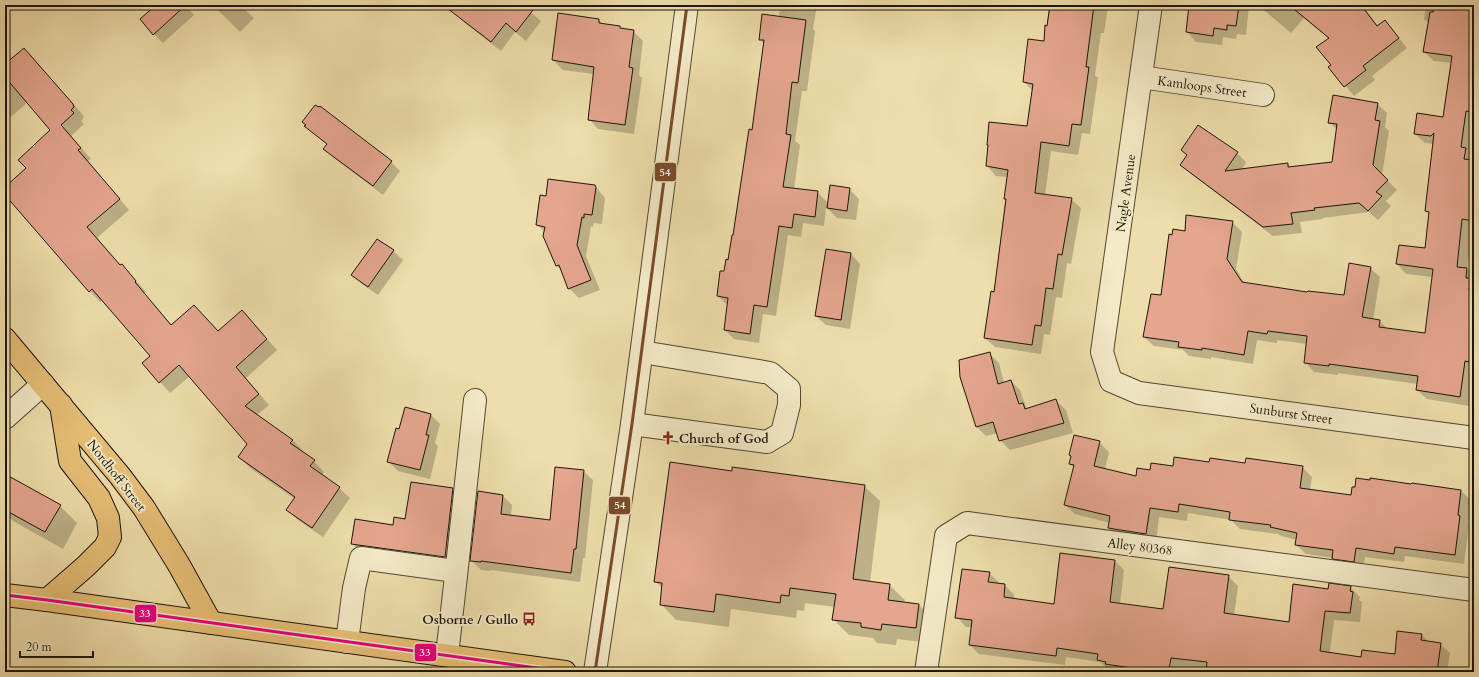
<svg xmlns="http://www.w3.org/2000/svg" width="1479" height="677" viewBox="0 0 1479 677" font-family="Cardo,serif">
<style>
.shadow{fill:#0003}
.building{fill:#e4a68e;stroke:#1c150b}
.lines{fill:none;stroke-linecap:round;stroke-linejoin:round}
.minor-casing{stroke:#504733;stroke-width:24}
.major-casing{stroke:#1c150b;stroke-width:24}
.minor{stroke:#f4eac8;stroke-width:22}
.major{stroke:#e7bf76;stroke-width:22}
.bus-1-casing{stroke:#f4eac8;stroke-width:6}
.bus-2-casing{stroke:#f4eac8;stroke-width:6}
.bus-1{stroke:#e5007d;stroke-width:3}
.bus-2{stroke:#7a4b2a;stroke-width:3}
.labels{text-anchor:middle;stroke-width:4;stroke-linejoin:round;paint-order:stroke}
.street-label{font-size:13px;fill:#1c150b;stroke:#f4eac8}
.poi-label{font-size:13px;font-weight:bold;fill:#1c150b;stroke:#f4eac8;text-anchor:start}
.line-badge{stroke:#f4eac8;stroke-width:1.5}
.badge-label{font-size:11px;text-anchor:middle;font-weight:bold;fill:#fff}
</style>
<rect width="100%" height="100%" fill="#eedeab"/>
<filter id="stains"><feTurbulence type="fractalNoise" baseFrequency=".005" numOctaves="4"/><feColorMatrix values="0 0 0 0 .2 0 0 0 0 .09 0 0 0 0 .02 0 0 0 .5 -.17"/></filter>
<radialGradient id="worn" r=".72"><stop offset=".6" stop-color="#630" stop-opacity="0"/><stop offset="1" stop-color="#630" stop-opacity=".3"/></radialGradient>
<!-- shadow -->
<g class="shadow">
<path d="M150,5H185L194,15L163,43L154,34L153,9Z"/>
<path d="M213,5H240L254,18L240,32Z"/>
<path d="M463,5H522L541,21L526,41L515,32L501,51L465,23L456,14Z"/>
<path d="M780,5H817L813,29L815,31L807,91H802L795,141L800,145L794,189L817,192L828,203L849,189L859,199L856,220L837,218L826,207L824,226L803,223L801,237L788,235L776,316L763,314L759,343L734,339L725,330L727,305L718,296L729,261L752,131L764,44L760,39L779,18Z"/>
<path d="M1049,5L1108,6L1104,33H1101L1095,75L1098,78L1090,134L1082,133L1078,155L1051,151L1045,195L1071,199L1081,208L1071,264L1067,263L1062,298L1056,297L1050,335L1044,334L1041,354L995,347L985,338L994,293L1008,177L996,176L987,166L1027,128L1033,91L1024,82L1045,42Z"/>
<path d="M1190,5H1249L1246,35L1237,34L1236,39L1223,37L1222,45L1196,42L1187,32Z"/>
<path d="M1258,5H1362L1378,26L1385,21L1407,48L1372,76L1375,80L1354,96L1330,68L1332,65L1329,39L1304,18L1291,33Z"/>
<path d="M1426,5H1474V229L1472,228L1467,269L1474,276V375L1469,406L1427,399L1417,390L1418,384L1338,373V375L1314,372L1305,362L1307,344L1277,340V343L1257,340L1253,364L1211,357V359L1189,356L1183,350L1154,346L1144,337L1162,296L1185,232L1232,222L1242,232L1236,269L1245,284L1308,294L1345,296L1370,268L1380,277L1373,320L1379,321L1388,329L1426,334L1433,277L1406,274L1397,264L1426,249L1430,214L1426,210L1434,144L1425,143L1415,134L1444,118L1452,63L1434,61L1424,52L1429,23L1424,19Z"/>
<path d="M599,20L604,25L620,27L622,29L633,31L643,41L639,75L642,78L634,134L598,129L589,119L594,74L563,70L553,60Z"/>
<path d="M34,60L83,115L84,117L81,121L84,124L71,136L91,159L88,161L129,210L97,238L121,266L132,276L146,292L144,293L172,326L219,332L242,312L277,350L246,378L269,405L257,415L293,440L303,451L302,453L314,461L324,472L322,475L339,488L350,498L323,537L298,520L287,509L295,499L250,468L239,457L249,444L190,376L170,393L160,382L152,356L103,300L100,302L90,291L5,193V188L28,169L52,130L28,102L5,122V64Z"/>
<path d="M1377,104L1387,113L1385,127L1389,131L1382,175L1397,190L1386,201L1391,206L1378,220L1369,212L1323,218V219L1300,222L1302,233L1273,236L1191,174L1181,164L1187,155L1182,150L1237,153L1246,162L1242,170L1287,164L1291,168L1333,163L1337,130L1329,122Z"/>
<path d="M306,126L391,162L400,171L383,195L334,158L325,149L328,145Z"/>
<path d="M5,141L8,145L5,147Z"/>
<path d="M595,186L605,198L602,224L594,223L593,227L591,226L586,256L600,290L579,298L569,288L563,272L556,265L545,232L537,225L546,197Z"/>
<path d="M393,251L403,260L378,295L362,284L353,275Z"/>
<path d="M851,254L860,264L850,329L826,325L816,316Z"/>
<path d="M989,353L999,363L1004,383L1011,381L1020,390L1026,407L1028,409L1056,401L1066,410L1073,433L1010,450L1000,440L998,433L986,436L977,427Z"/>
<path d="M406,408L431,415L440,424L435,443L438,446L430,479L398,471L389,462L400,430Z"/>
<path d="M1099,442L1109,452L1105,469L1137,477L1151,471L1174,467L1210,463L1246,464L1302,467L1312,477L1310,490L1352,496L1412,485V484L1461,491L1471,500L1468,524L1469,526L1464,564L1405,556L1404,562L1365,557L1363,570L1343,568L1333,558L1306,554L1296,545L1297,540L1281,536L1278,534L1240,529L1231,520L1188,513L1187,521L1159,517L1156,543L1119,537L1109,528L1110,523L1075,514L1065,505L1074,468L1070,464Z"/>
<path d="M583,471L593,480L585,558H583L580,582L491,570L490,571L481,570L471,560L503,496L512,505L511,516L550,521Z"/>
<path d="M733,472L864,486L880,501L870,582L889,585L905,600L904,603L919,605L934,621L932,643L897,639L896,645L877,643L873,638L849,635L833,619L835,607L805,603L804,611L797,610L796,618L731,609L729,627L676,620L661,604L663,589L655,581Z"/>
<path d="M5,487L60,506L77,523L63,549L13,521L5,513Z"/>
<path d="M452,489L466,503L459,570L366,557L352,543L406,520Z"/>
<path d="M1115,561L1124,570L1120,604L1164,610L1228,576L1238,586L1234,616L1289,623L1329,590L1350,587L1360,597L1359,600L1362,602L1360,622L1334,620L1330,653L1362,658L1395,656L1422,635L1429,642L1440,644L1450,653L1447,672H1207V670L1180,667L1179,672H1115L1113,670L1108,669L1100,662L1066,657L1065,665L979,654L970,645L972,627H966L957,617L989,573L999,582L998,584L1005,585L1014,595V600L1055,605Z"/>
</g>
<!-- building -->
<g class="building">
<path d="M156,5H186L153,35L140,19Z"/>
<path d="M443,5H537L516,32L506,23L491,42Z"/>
<path d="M1050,5H1094L1086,67H1089L1081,125L1072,124L1069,146L1041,142L1035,193L1072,198L1062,255L1058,254L1053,289L1046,288L1041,326L1035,325L1032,345L984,338L991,291L994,292L1006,199H1004L1008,170L986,166L988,145H987L989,122L1027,126L1033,84L1023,82L1028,39L1044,41L1045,25L1047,26Z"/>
<path d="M1189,5H1239L1236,26L1227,25V30L1214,28L1213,36L1186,32Z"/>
<path d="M1289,5H1361L1377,26L1385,20L1399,38L1363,66L1366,70L1344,87L1328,67L1331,65L1316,47L1329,38Z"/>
<path d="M1434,5H1474V112L1466,111L1461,147L1466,148L1464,159L1474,160V221L1462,219L1457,267L1467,268L1466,278H1471L1469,290L1474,291V333L1469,362L1465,361L1460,397L1416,390L1418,376L1329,364V366L1304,363L1307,336L1268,331L1267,334L1248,331L1244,355L1202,348V350L1178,347L1179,342L1143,337L1151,294L1161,295L1169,234L1172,235L1173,229L1185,231L1186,215L1233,221L1227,259L1242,282L1307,292L1308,291L1344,295L1349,263L1371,267L1362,317L1380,320L1379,327L1425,333L1433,269L1396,264L1399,245L1425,248L1429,212L1425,211L1434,133L1431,136L1414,134L1417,113L1443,117L1452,56L1423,52L1430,12H1433Z"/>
<path d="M558,13L599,19V23L620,26V28L634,30L629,67L633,68L625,125L588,120L594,67L552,60Z"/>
<path d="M762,14L806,20L798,83L792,82L786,134L791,135L783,187L818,191L815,217L794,214L792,228L779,226L767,307L754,305L750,334L724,330L728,298L717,296L720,271H724L726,259L728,260L732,235H733L749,129L752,130L764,40H759Z"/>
<path d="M24,48L73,104L74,107L71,110L74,113L61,125L81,148L78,150L120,199L87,227L120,265L122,264L136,281L135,282L171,325L194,305L218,331L242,310L267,339L236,367L259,394L245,406L293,440L290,443L315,460L310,466L340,487L312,528L286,510L295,497L238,457L247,444L179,365L159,383L142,363L150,356L92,289L89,292L5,195V187L26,168L18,160L50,130L5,77V64Z"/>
<path d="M1333,95L1378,103L1375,120L1380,121L1373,165L1388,180L1376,192L1382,196L1368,211L1359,203L1314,208L1315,210L1291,213L1293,224L1263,227L1180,165L1187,155L1181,150L1198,125L1238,152L1225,171L1288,163V167L1332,162L1337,124L1328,123Z"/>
<path d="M315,105L319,107L320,106L392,161L373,186L323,149L327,144L304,126L306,125L302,122Z"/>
<path d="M548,179L595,185L596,187L592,215L584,214V218L582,217L577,245L591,280L568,289L559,265L556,266L543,236L545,227L536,225L540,195L546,196Z"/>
<path d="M830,185L850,188L847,211L827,208Z"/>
<path d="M377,239L394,250L368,287L351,275Z"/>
<path d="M826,249L851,253L841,320L815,316Z"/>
<path d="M990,352L998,384L1011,380L1019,404L1023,403L1025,409L1056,399L1064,423L999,441L993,422L976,427L960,377L959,360Z"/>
<path d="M405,407L431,414L426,435H429L420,470L387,462L396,428L399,429Z"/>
<path d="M1074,435L1100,441L1094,466L1136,476L1137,468L1150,470L1151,463L1173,466L1174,457L1209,462L1210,458L1245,463L1246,458L1303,466L1300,488L1351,495L1352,487H1355L1356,478L1370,480V478L1411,484L1412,483L1461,490L1458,515L1460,516L1455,555L1395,547L1394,554L1356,548L1354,562L1332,559L1333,550L1295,545L1297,533L1270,527L1271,525L1229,520L1230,512L1179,504L1178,512L1150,508L1146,534L1108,528L1110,516L1064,505L1074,465L1069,464L1071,456L1069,455Z"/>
<path d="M670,462L732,471V467L865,485L853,579L890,584L888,600L919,604L916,628L882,624L881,630L861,627V623L832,620L836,594L790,588L789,596L781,595L780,603L716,594L714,612L660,605L662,583L654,582Z"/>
<path d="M555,467L584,470L576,549H574L571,573L481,561V562L470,561L478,491L503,495L501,514L550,520Z"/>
<path d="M5,474L61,505L45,532L5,510Z"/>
<path d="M411,482L453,488L445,557L351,544L355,519L393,525L394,517L405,519Z"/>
<path d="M1060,553L1115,560L1110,602L1163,609L1169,567L1229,575L1224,613L1289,622L1293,584L1328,589L1329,583L1351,586L1350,591L1353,592L1350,613L1325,611L1320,651L1361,657L1362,650L1395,654L1397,631L1422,634L1421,640L1441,643L1437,672H1206L1207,662L1171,658L1169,670L1165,669L1164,671L1159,672L1105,664L1106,662L1097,660L1098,654L1057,648L1056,656L969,645L972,620L955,618L962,569L990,572L988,582L1005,584L1004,597L1054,604Z"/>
</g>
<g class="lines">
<!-- minor casing -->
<g class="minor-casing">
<g id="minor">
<path d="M1151,5L1102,352L1111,381L1139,393L1474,438"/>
<path d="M1141,77L1263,95"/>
<path d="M5,418L43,384"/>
<path d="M632,424L767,442L782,433L789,405V389L770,373L642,352"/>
<path d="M456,576L475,400"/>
<path d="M347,642L354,588L361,558L448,570L456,576L447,655"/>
<path d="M595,672L632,424L687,5"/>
<path d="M926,672L946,536L967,523L1474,590"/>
</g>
</g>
<!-- major casing -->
<g class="major-casing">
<g id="major">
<path d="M5,339L120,476L144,508L179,565L211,623"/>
<path d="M5,595L47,600L565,672"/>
<path d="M47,600L86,566L105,547L110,537L108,518L99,498L70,461L61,405"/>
</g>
</g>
<!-- minor -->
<use href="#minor" class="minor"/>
<!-- major -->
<use href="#major" class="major"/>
<!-- bus-1 casing -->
<g class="bus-1-casing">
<path id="bus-1" d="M5,595L47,600L565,672"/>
</g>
<!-- bus-2 casing -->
<g class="bus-2-casing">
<path id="bus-2" d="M595,672L632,424L687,5"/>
</g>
<!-- bus-1 -->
<use href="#bus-1" class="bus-1"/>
<!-- bus-2 -->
<use href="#bus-2" class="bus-2"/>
</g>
<!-- icons -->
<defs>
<g id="church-bare" transform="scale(1.08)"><path d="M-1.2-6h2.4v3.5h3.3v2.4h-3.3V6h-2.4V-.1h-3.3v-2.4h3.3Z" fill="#8f2418" stroke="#f4eac8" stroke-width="2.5" paint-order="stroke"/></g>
<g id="bus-bare" transform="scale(1.08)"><path d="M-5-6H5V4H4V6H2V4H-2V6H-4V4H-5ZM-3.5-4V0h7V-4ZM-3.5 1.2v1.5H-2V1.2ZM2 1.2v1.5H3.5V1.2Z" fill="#8f2418" stroke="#f4eac8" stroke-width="2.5" paint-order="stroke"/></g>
</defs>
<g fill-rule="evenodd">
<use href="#church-bare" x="668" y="438"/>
<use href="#bus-bare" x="529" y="619"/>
</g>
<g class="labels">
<!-- street labels -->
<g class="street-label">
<text transform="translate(1202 86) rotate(8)" y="5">Kamloops Street</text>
<text transform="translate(1125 193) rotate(-82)" y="5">Nagle Avenue</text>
<text transform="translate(1291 413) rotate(8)" y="5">Sunburst Street</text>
<text transform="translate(117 475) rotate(52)" y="5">Nordhoff Street</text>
<text transform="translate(1140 546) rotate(7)" y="5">Alley 80368</text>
</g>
<!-- poi labels -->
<g class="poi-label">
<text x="679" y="443">Church of God</text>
<text x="518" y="624" text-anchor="end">Osborne / Gullo</text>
</g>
</g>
<g class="line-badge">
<rect x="654" y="162" width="23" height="20" rx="4" fill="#7a4b2a"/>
<rect x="608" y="496" width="23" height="19" rx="4" fill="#7a4b2a"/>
<rect x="134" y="604" width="23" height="19" rx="4" fill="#e5007d"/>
<rect x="414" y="643" width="23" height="19" rx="4" fill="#e5007d"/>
</g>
<g class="badge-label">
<text x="665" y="176">54</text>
<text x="620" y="509">54</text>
<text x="145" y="617">33</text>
<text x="425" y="656">33</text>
</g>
<!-- margin -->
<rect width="1479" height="677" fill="none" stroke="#eedeab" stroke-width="20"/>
<rect x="6" y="6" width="1467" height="665" fill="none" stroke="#1c150b" stroke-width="2"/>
<rect x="10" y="10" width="1459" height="657" fill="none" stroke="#1c150b"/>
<!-- scale -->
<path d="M20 651v6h73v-6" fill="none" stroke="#1c150b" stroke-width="2"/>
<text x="26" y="651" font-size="12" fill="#1c150b" stroke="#f4eac8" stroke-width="3" paint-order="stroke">20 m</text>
<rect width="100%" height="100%" filter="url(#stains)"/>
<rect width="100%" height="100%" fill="url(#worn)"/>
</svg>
